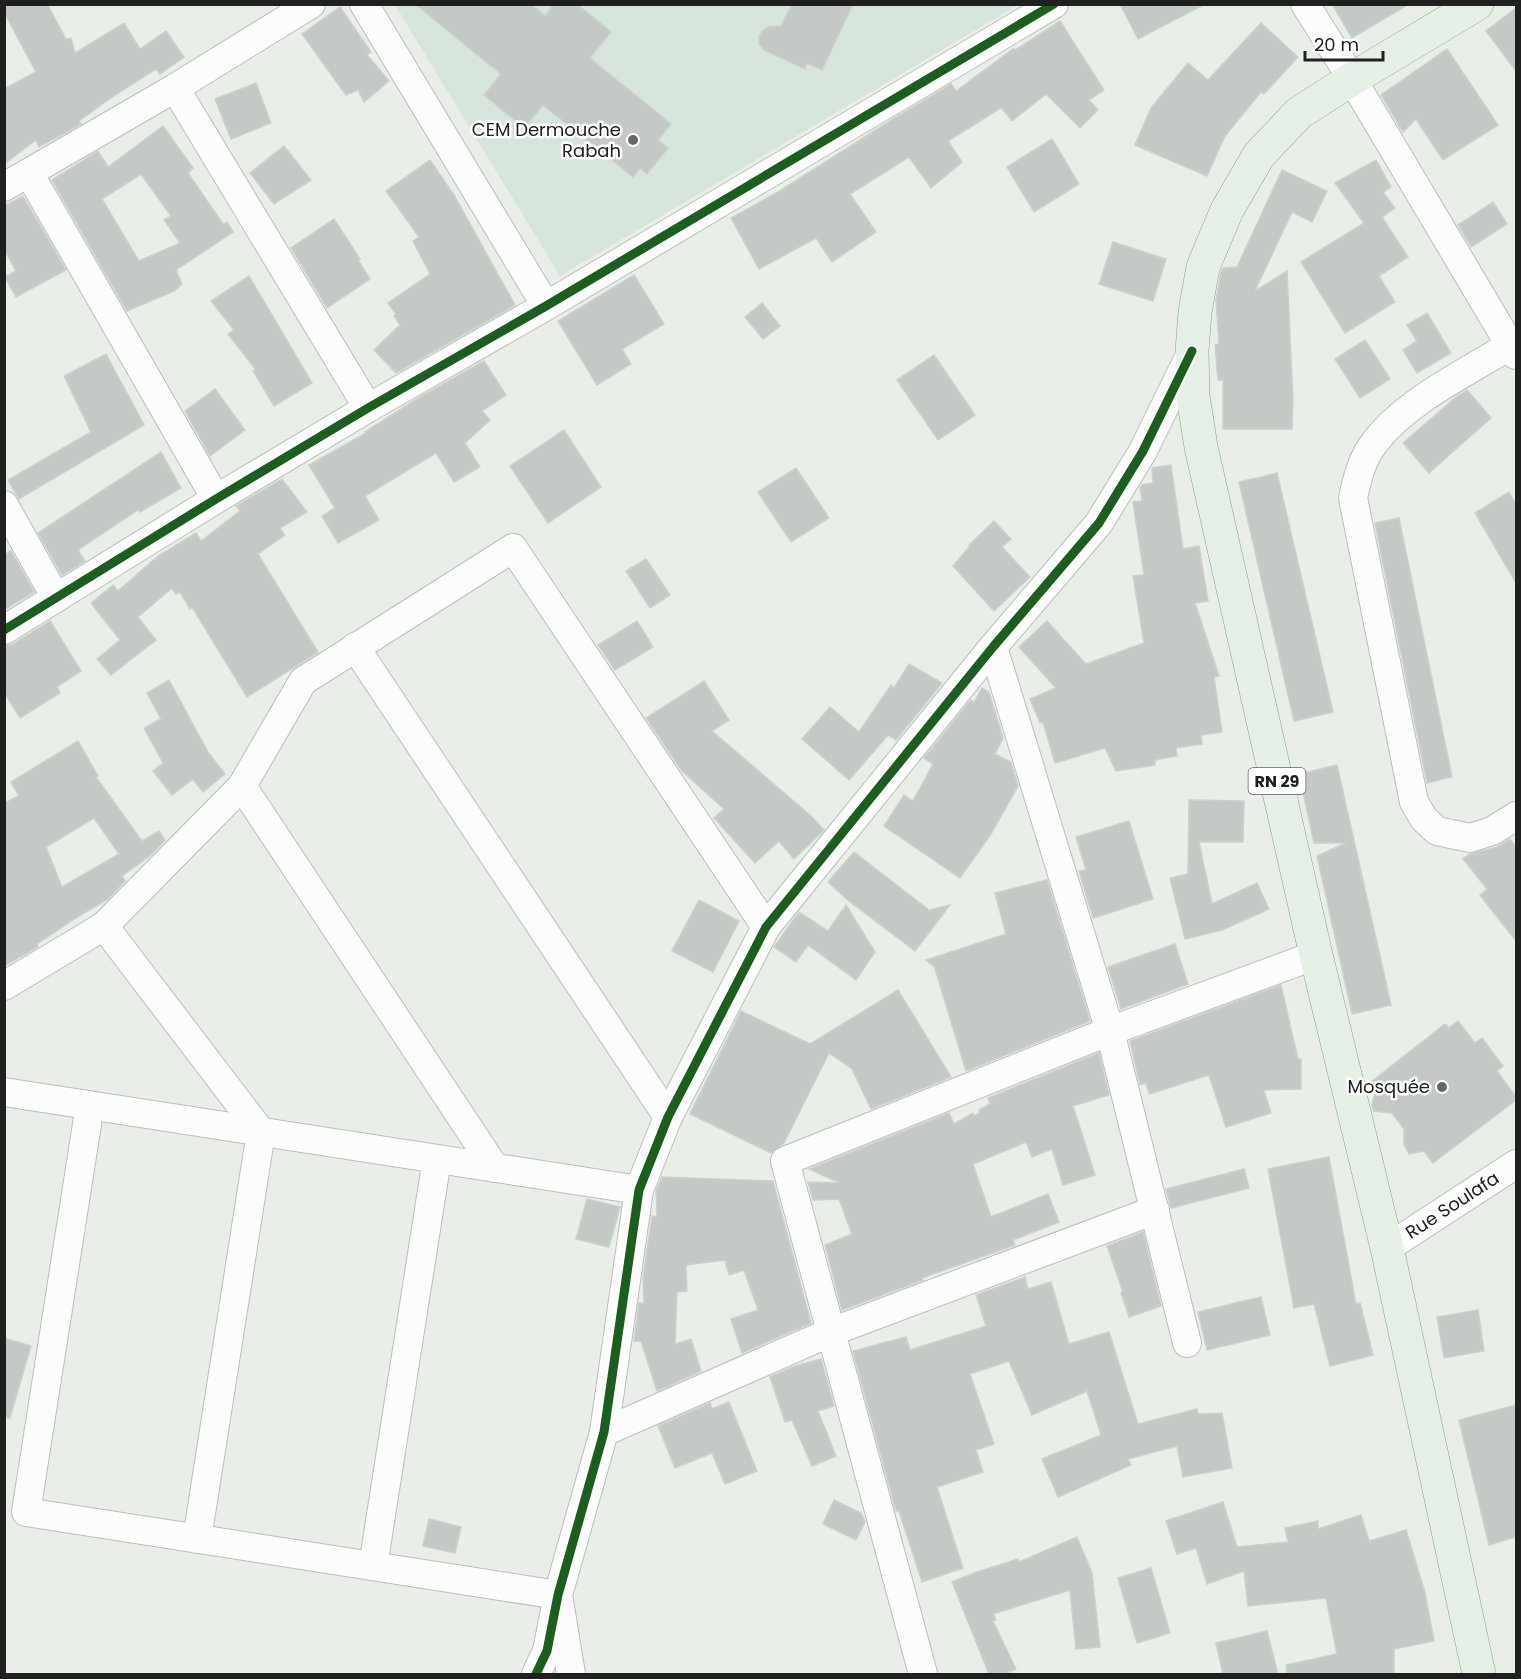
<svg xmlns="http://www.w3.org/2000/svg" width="1521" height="1679" viewBox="0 0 1521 1679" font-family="Poppins,sans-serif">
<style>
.built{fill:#d7e4dc}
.building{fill:#c5c9c5;stroke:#cbd1cb;stroke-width:1.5;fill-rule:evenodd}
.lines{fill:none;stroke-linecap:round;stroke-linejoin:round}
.minor-casing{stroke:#bcbebc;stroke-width:30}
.major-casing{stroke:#88a28a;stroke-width:34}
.minor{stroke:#fcfcfc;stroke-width:28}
.major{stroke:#e6f0e6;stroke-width:33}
.cycleway-casing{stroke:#fff;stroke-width:13}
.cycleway{stroke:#1b5e20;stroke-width:9}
.poi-dot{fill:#666866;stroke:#fff;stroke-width:2}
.labels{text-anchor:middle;stroke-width:5;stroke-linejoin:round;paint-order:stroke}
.shield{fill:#fff;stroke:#636363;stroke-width:1.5}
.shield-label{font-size:16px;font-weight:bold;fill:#202020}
.poi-label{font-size:18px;fill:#202020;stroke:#fff;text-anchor:end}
.street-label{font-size:18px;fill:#202020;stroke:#fff}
</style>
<rect width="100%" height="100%" fill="#e9eee9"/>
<!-- built -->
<path class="built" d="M395,5H1018L560,276Z"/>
<!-- building -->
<g class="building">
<path d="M4,4H47L66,39L71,38L75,53L124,23L140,49L166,31L184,57L160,74L156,69L115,95L79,121L81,124L39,147L36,140L4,164V89L36,72L4,12Z"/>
<path d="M415,4H531L545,16L554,4H577L611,32L590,58L671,124L658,140L668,148L647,174L640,168L633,177L543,105L524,128L484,95L501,74Z"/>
<path d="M792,4H853L822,70L807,63L805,69L764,50L759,44V36L763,30L768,27L781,26Z"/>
<path d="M1120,4H1205L1138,39Z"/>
<path d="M1332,4H1409L1352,38Z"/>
<path d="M340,7L371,52L367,55L389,81L364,102L358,90L346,95L302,34Z"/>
<path d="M1516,8V71L1486,31Z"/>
<path d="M1060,21L1104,90L1089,100L1098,110L1080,128L1046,94L1012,121L1002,108L999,109L948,141L962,162L931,188L909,157L850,194L876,232L832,262L816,238L759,269L731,218L778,192L893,119L951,84L956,91L1013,49L1015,50Z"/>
<path d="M1261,23L1298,57L1264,94L1261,92L1225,136L1207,176L1135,145L1151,108L1188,63L1208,80Z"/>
<path d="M1447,49L1498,125L1443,160L1416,119L1403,132L1381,95Z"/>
<path d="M256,83L271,123L231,139L215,99Z"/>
<path d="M163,126L193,168L188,173L223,224L227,222L233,232L176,270L182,284L174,291L127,311L52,180L98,151L108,167ZM141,174L171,216L164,220L180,243L139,261L102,199Z"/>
<path d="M1052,139L1079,184L1034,212L1007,167Z"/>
<path d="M284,146L311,180L274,204L250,173Z"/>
<path d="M430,160L454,195L515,305L396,373L374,350L400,325L394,316L396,314L388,303L430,274L413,241L419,237L386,191Z"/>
<path d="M1376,160L1391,187L1383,192L1395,208L1382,217L1408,257L1379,276L1395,302L1345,333L1301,262L1364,223L1335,183Z"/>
<path d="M1282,170L1327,191L1312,222L1292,212L1255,291L1287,271L1293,399L1292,429H1223V380H1218L1215,345L1219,344L1216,300L1221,272L1223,268L1237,267Z"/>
<path d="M23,196L66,270L16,297L5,277L16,271L4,249V206Z"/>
<path d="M1493,202L1507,224L1471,247L1458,225Z"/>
<path d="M334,219L360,259L358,260L370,279L327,308L291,248Z"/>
<path d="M1113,242L1166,259L1153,301L1099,284Z"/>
<path d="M634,275L664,324L622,349L631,364L597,385L558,321Z"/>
<path d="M249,276L312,383L274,406L253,371L256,370L228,334L234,330L211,301Z"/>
<path d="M762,303L780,326L763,339L745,317Z"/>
<path d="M1427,313L1451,353L1417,373L1403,350L1417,341L1407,325Z"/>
<path d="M1365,340L1390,379L1360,398L1335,359Z"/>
<path d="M106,354L144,425L19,499L8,480L91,432L64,376Z"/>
<path d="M934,355L975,415L938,440L897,380Z"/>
<path d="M484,361L506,395L482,411L490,420L465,443L480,467L454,482L436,453L365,496L379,520L338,543L322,516L335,508L309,465L366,433L365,432L420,397Z"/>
<path d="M215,389L245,430L210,456L185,411Z"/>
<path d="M1467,390L1491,418L1429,473L1403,443L1456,397Z"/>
<path d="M564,430L601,487L548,523L510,466Z"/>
<path d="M161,452L181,488L140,512L138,510L78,550L85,561L62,575L38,533Z"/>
<path d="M1171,465L1183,549L1199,546L1208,601L1195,603L1219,676L1214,677L1222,732L1201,735L1202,744L1176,748L1177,756L1155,760V765L1116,771L1105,748L1055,763L1043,722L1040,723L1030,699L1056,688L1019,647L1047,621L1086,664L1144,643L1133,576L1144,575L1133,502L1142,501L1140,488L1142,485L1153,483L1152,468Z"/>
<path d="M796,468L829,518L791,542L758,492Z"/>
<path d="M1277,473L1333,712L1294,721L1239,482Z"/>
<path d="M282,479L307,512L280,528L285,535L258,554L318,652L247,697L192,607L190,609L180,592L176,594L172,588L138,617L156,640L111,675L97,659L120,640L91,603L113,585L118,591L158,556L196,533L201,541L240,511L236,506Z"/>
<path d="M1509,492L1516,505V583L1475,513Z"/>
<path d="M1399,518L1452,777L1427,783L1375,523Z"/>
<path d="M994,521L1011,539L1002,547L1030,577L994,611L953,566L970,546L969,545Z"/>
<path d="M11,551L34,592L4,610V555Z"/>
<path d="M646,559L670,595L650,608L626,571Z"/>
<path d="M50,621L81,671L57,687L60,693L20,718L4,692V646L13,644Z"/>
<path d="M637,621L653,647L615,670L598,645Z"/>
<path d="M909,664L942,683L896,740L888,735L849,780L802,739L830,707L859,732L891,685L894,688Z"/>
<path d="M169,680L208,752L225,774L203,792L193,779L172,795L153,771L163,763L144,728L161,719L147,693Z"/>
<path d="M704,681L729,720L712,731L811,816L824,830L794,859L779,841L755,863L714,818L724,809L682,771L646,718Z"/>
<path d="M982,688L989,692L1003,738L995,754L1011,762L1018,786L991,834L960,878L884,826L904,795L913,801L933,764L924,758L971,700L974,702Z"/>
<path d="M78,741L98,776L96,777L142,841L159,831L165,840L151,855L122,876L125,881L108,899L79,916L37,944L38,947L4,966V803L19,796L11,782ZM94,818L119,854L62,887L46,847Z"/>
<path d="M1337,765L1391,1005L1352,1014L1317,856L1346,843H1314L1299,774Z"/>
<path d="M1189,800L1244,801L1243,842H1199L1212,904L1257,883L1269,909L1222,930L1185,939L1170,878L1188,874Z"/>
<path d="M1129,821L1153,899L1093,918L1079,871L1086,870L1076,837Z"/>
<path d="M1510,839L1516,847V941L1480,895L1487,889L1463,859L1470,854L1497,847Z"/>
<path d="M854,852L929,910L950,905L915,951L849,901L828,882Z"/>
<path d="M1047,880L1090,1021L966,1071L935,969L936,968L926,960L1006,934L995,893Z"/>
<path d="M699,900L739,921L713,972L672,951Z"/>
<path d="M846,905L875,952L856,980L808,945L796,962L774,947L799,912L828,931Z"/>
<path d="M1175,944L1188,984L1121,1009L1108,967Z"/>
<path d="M1281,985L1298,1059H1301V1089L1264,1090L1271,1113L1226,1127L1209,1075L1149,1094L1146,1083L1140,1085L1130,1041Z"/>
<path d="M898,990L951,1077L871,1109L852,1069L829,1053L784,1143L771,1153L690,1114L741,1011L810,1044Z"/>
<path d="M1458,1021L1475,1043L1482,1038L1503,1066L1497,1071L1516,1097V1100L1433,1163L1424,1151L1409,1154L1404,1145V1129L1392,1113L1373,1111L1372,1105L1376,1089L1371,1082L1445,1024L1449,1028Z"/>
<path d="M1099,1053L1109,1095L1073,1106L1095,1175L1063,1185L1052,1149L1032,1157L1026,1142L973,1164L991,1217L1048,1194L1059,1222L1013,1240L1015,1245L922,1278L923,1280L842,1310L825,1245L852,1234L839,1199L813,1200L808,1182L840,1183L809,1169L949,1113L954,1124L973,1113L974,1116L980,1113L979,1110L990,1104L988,1098Z"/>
<path d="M1329,1157L1356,1304L1360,1303L1373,1355L1330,1366L1314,1304L1294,1308L1268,1169Z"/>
<path d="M1244,1169L1249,1188L1171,1208L1166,1189Z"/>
<path d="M662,1177L773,1181L811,1323L742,1353L731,1319L758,1310L744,1270L729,1275L725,1260L686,1265L687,1291L677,1292L675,1344L691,1339L701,1371L657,1391L641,1341H634L639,1303H644L643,1278L652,1216L657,1217L656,1191Z"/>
<path d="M587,1199L620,1207L609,1247L576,1239Z"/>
<path d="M1143,1232L1161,1306L1129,1317L1121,1293L1123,1292L1107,1246Z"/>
<path d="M1025,1277L1028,1289L1051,1282L1069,1344L1109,1332L1138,1424L1197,1409L1198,1414L1222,1413L1232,1468L1183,1477L1177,1446L1128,1459L1131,1465L1058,1497L1042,1459L1101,1435L1087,1391L1032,1415L1009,1361L970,1374L994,1444L976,1450L983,1472L937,1487L963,1568L922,1582L899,1511H896L853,1351L906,1337L910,1350L986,1326L976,1295Z"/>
<path d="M1261,1297L1270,1335L1207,1350L1198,1312Z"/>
<path d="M1478,1310L1484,1351L1444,1358L1437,1317Z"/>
<path d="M4,1338L31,1346L10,1418L4,1417Z"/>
<path d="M821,1359L834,1406L818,1411L836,1456L812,1466L792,1420L785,1422L770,1377L795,1366Z"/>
<path d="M729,1402L757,1471L725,1484L712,1453L675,1468L658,1426L710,1403L712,1409Z"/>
<path d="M1516,1405V1537L1489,1545L1459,1420Z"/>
<path d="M834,1500L861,1513L865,1522L856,1540L823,1524Z"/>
<path d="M1223,1502L1237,1547L1288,1542L1285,1528L1318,1521V1529L1361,1515L1369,1541L1406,1530L1425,1593L1434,1641L1394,1649V1674H1287L1286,1665L1337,1654L1326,1598L1248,1606L1244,1571L1207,1584L1196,1548L1177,1554L1166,1521Z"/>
<path d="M429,1519L461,1527L455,1553L423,1546Z"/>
<path d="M1077,1537L1092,1573L1100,1647L1076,1649L1070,1590L993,1614L996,1620L993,1621L1016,1669L1004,1674H989L952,1582L974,1573L1018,1559L1019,1562Z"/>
<path d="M1151,1568L1170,1633L1137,1643L1118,1578Z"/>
<path d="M1267,1631L1278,1674H1223L1216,1643Z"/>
</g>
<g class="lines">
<!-- minor casing -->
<g class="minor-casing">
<g id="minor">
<path d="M364,4L546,306"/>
<path d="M1305,4L1352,79L1516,355"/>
<path d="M175,88L368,408"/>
<path d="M29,173L216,499"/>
<path d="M4,187L175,88L311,4"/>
<path d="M1511,345C1467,372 1406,401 1375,442C1362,458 1357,479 1353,498L1414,802L1424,819L1437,831L1470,838L1492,831L1516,816"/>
<path d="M4,505L56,598"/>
<path d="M4,630L216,499L368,408L546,306L1054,4"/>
<path d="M355,647L668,1117"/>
<path d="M993,647L1110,1031L1187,1343"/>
<path d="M242,786L495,1168"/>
<path d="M104,926L261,1132L197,1539"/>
<path d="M4,986L104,926L242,786L303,681L513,548L766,927"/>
<path d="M4,1092L639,1190"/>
<path d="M90,1105L26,1512L558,1595L571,1674"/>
<path id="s1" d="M1387,1248L1516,1164"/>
<path d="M604,1432L831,1332L1155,1210"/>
<path d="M373,1566L437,1159"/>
<path d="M536,1674L547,1651L558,1595L604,1432L639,1190L668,1117L766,927L993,647L1099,523L1143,451L1192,351"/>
<path d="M923,1674L785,1161L1110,1031L1316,955"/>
</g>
</g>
<!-- major casing -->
<g class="major-casing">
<path id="major" d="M1477,4L1352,79L1299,113L1259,155L1227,210L1203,267L1195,312L1192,351L1193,396L1201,447L1316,955L1387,1248L1479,1674"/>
</g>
<!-- minor -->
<use href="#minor" class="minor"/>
<!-- major -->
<use href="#major" class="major"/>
<!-- cycleway casing -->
<g class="cycleway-casing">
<g id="cycleway">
<path d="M4,630L216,499L368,408L546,306L1054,4"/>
<path d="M536,1674L547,1651L558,1595L604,1432L639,1190L668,1117L766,927L993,647L1099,523L1143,451L1192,351"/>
</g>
</g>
<!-- cycleway -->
<use href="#cycleway" class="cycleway"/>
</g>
<!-- markers -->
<g class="poi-dot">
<circle cx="633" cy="140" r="6"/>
<circle cx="1442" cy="1087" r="6"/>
</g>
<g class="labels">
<!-- shield labels -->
<rect class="shield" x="1248.5" y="768" width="57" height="26" rx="4.5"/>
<g class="shield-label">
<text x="1277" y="787">RN 29</text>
</g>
<!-- poi labels -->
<g class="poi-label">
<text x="621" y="136">CEM Dermouche<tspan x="621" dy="21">Rabah</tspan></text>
<text x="1430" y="1093">Mosquée</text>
</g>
<!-- street labels -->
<g class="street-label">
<text dy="6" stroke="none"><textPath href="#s1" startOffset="78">Rue Soulafa</textPath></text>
</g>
</g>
<!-- border -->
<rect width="1521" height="1679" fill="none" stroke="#202020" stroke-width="12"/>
<!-- scale -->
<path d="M1305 51v9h78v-9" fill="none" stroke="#202020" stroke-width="3"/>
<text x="1314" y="51" font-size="18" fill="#202020" stroke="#ffffff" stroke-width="4.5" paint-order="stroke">20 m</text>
</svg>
